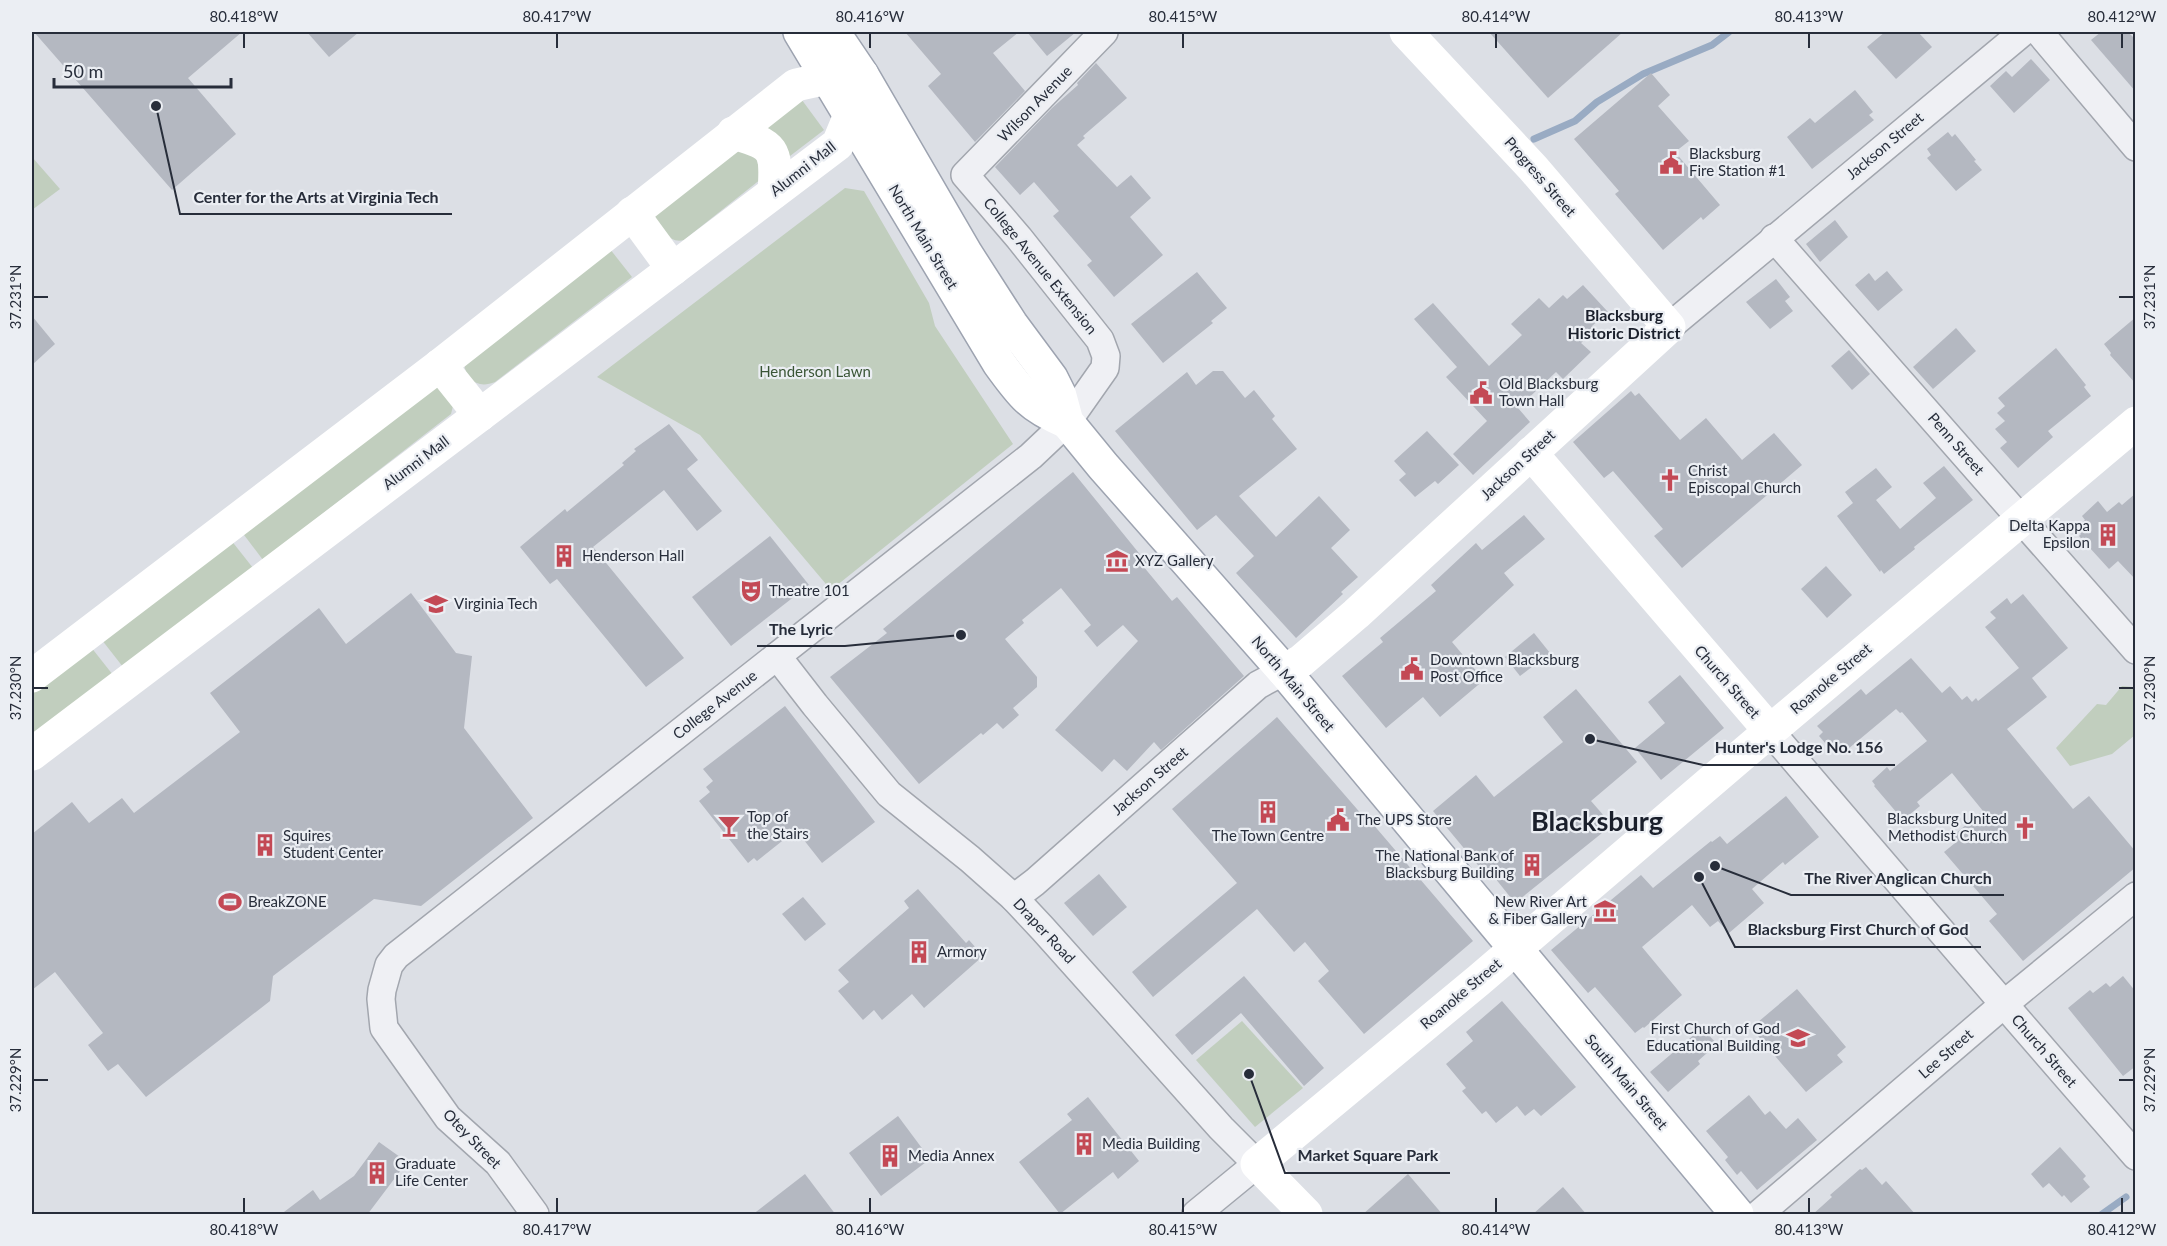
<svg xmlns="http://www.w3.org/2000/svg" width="2167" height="1246" viewBox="0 0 2167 1246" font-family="Lato,sans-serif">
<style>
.green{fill:#c1cebe}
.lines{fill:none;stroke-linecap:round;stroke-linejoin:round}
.stream{stroke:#99abc3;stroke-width:7}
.building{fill:#b4b8c1}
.street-casing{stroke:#a2a6ae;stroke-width:30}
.primary-casing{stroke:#9da3b0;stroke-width:36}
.street{stroke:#eff0f4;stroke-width:27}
.secondary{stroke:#fff;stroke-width:33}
.primary{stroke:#fff;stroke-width:33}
.ticks{fill:none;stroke:#272d3a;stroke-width:2}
.labels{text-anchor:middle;stroke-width:4.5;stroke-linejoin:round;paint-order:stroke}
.street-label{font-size:15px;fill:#272d3a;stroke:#ebeef3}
.poi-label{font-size:15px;fill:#272d3a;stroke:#ebeef3;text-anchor:start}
.park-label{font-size:15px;fill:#3a5536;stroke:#ebeef3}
.neighbourhood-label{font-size:16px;font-weight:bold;fill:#1a1f2b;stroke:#ebeef3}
.town-label{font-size:27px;font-weight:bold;fill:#1a1f2b;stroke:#ebeef3}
.leader{fill:none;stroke:#272d3a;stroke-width:2}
.callout-dot{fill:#272d3a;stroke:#ebeef3;stroke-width:2}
.callout-label{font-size:16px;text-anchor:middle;font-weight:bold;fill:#272d3a;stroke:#ebeef3;stroke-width:4.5;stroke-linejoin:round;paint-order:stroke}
.neatline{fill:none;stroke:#272d3a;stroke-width:2}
.ticks-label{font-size:15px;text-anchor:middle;fill:#272d3a}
</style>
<rect width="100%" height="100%" fill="#dcdfe5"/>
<!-- green -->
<g class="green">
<path d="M799,96L824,130L790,156L763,124Z"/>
<path d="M732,145H754L761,179L684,240C670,244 663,230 656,220L655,216Z"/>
<path d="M32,157L60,189L32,210V156Z"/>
<path d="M845,188L864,191L929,303L935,326L1013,444L831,590L700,435L597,377Z"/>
<path d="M606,244L632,277L495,382C478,389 465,380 464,362Z"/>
<path d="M436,384L453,406L451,414L263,560L238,527Z"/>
<path d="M227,535L253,568L123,667L98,635Z"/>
<path d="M87,642L113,675L32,738V685Z"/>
<path d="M2122,686L2133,687L2135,690V735L2112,754L2070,766L2056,748L2097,704L2106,705Z"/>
<path d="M1242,1021L1303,1088L1255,1127L1196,1060Z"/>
</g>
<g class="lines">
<!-- stream -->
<g class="stream">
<path d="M1534,139L1575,121L1597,102L1643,74L1712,45L1729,32"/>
<path d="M2102,1214L2126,1197"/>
</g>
</g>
<!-- building -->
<g class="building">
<path d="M34,32H242L188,78L236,134L172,190Z"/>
<path d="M307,32H359L329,57Z"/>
<path d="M905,32H1019L993,53L1025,91L975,142L928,86L941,74Z"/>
<path d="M1027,32H1076L1047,56Z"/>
<path d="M1489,32H1623L1548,98Z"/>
<path d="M1885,32H1918L1932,47L1896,79L1867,47Z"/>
<path d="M2101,32H2128L2136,40V92L2091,40Z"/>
<path d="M2031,59L2050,80L2014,113L1990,86L2006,71L2012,77Z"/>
<path d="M1096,63L1127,98L1083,136L1085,138L1077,145L1117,187L1131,175L1151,198L1130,217L1163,255L1114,297L1087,265L1092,261L1053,216L1059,211L1034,182L1020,195L995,167L1052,108L1078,85L1077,83Z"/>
<path d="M1651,73L1670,95L1658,106L1689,141L1675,152L1720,205L1703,220L1701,217L1663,250L1615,194L1619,191L1574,139Z"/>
<path d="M1855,90L1873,112L1869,115L1874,120L1812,169L1787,137L1810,118L1815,123Z"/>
<path d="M1948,132L1952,137L1955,134L1976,160L1974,161L1982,170L1956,191L1927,158L1931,155L1927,149Z"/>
<path d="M1835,220L1848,237L1820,262L1806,244Z"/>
<path d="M1887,271L1903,290L1878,311L1855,285L1869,273L1875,281Z"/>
<path d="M1197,272L1227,308L1211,321L1213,323L1163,363L1131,324Z"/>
<path d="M1776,279L1790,297L1785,301L1793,311L1770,329L1746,302Z"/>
<path d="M1583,285L1608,312L1592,326L1595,330L1581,343L1591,352L1563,379L1556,372L1518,408L1530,422L1473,475L1453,454L1487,421L1446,377L1457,367L1414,319L1433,303L1489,366L1522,335L1511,324L1539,298L1549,308L1563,295L1567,299Z"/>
<path d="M32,316L55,344L32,365Z"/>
<path d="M2136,317V384L2110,355L2111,353L2104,344Z"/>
<path d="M1956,328L1976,351L1933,389L1913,367Z"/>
<path d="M2056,348L2086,385L2084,387L2091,396L2048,431L2053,437L2018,468L2000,448L2007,442L1995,429L2005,421L1997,413L2005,406L1998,398Z"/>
<path d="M1849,350L1870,374L1852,390L1831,366Z"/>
<path d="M1213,371H1223L1245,398L1254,390L1275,416L1272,419L1297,449L1239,496L1276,537L1319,496L1350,530L1331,548L1358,577L1341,592L1343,594L1296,638L1236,573L1254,556L1216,515L1197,530L1115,431L1187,372L1196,385Z"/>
<path d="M1631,391L1635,396L1639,393L1680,440L1706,418L1742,460L1774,433L1802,465L1682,568L1654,536L1663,529L1613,471L1604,478L1573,442Z"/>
<path d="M669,424L698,460L687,469L722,511L697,531L664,490L593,547L684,658L646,687L557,579L550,584L520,547L565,509L567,512L624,465L622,463L636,451L634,449Z"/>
<path d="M1427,431L1459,465L1438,484L1435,481L1415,497L1399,480L1406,474L1394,461Z"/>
<path d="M1944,466L1973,500L1914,547L1915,549L1884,574L1881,570L1880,572L1837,516L1853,503L1845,492L1876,468L1892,487L1876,500L1900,529L1936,498L1923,483Z"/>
<path d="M1073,472L1147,563L1143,566L1172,601L1177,597L1244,676L1161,750L1154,742L1127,771L1114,759L1102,772L1055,730L1138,641L1123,625L1097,647L1084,631L1091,625L1061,588L1022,620L1024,623L1005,639L1037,677V687L1013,708L1019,715L1003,729L997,723L983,735L981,733L919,784L830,677L887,633L883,629Z"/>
<path d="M2136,493V580L2118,561L2109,569L2079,536L2081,534L2076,528L2085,520L2082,516L2098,501L2107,512L2119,502L2122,505Z"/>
<path d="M1524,515L1545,539L1504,573L1514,585L1452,642L1484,680L1440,717L1423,697L1386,728L1342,676L1383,642L1380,638L1436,591L1431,585L1476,543L1482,550Z"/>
<path d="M770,536L809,585L731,646L692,597Z"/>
<path d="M1826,566L1852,595L1827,618L1801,589Z"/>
<path d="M411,593L456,653L472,656L464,728L533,818L421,906L374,899L273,976L270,1001L146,1097L118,1064L108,1071L88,1045L103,1033L55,972L32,990V834L72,802L89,823L122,798L134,813L240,732L210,693L319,608L346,644Z"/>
<path d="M2023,594L2068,648L2032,678L2047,697L2007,729L2073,809L2089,796L2136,852V867L2023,961L1989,921L1997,914L1944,852L1955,843L1950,838L1983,811L1952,773L1917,802L1920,806L1903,820L1874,786L1875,785L1872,781L1887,767L1890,771L1927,741L1902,712L1900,713L1896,709L1842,754L1837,748L1833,752L1819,736L1823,732L1817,726L1861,689L1866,695L1911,658L1942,693L1950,686L1962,700L1967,696L1972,702L1976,698L1978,701L2019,668L1985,627L1996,618L1990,612L2007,598L2011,604Z"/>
<path d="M1534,633L1550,653L1520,676L1505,657Z"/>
<path d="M1680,675L1724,728L1661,780L1635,748L1665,723L1648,702Z"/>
<path d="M1576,689L1637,762L1591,801L1612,825L1515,903L1491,873L1487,876L1433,811L1476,775L1494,797L1563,742L1543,717Z"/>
<path d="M785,706L875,822L822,863L796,830L757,861L754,858L748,863L699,801L710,792L706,787L713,781L703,769Z"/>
<path d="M1277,717L1370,824L1372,823L1473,941L1364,1034L1318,981L1329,971L1305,942L1294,952L1257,909L1153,997L1132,972L1237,883L1172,809Z"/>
<path d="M1786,796L1819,837L1785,865L1783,862L1752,889L1764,903L1729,933L1718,921L1710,927L1692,905L1642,947L1682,995L1644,1028L1643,1027L1635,1033L1595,987L1588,993L1551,950L1641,875L1653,888L1711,841L1712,842L1720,836L1727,844Z"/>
<path d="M1099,874L1127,907L1093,936L1064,903Z"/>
<path d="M918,889L966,943L969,940L983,956L924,1008L912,994L882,1020L874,1010L863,1020L838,991L849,982L838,970L909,908L904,901Z"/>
<path d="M803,897L826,924L805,941L782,914Z"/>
<path d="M1244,976L1324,1068L1304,1086L1241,1013L1192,1055L1175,1035Z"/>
<path d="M2123,976L2136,992V1066L2123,1076L2068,1008L2090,990L2093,993L2106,983L2110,987Z"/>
<path d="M1797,989L1846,1047L1837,1055L1843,1062L1806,1092L1751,1028Z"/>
<path d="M1502,1001L1576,1087L1541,1116L1534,1109L1525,1116L1517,1106L1496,1123L1486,1111L1482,1114L1462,1091L1466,1088L1446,1064L1473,1041L1466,1032Z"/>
<path d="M1702,1028L1717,1044L1698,1061L1700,1064L1668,1092L1650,1072Z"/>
<path d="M1749,1095L1765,1115L1770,1111L1786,1129L1798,1118L1817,1140L1757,1190L1741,1171L1737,1175L1725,1160L1728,1157L1706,1131Z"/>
<path d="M1088,1097L1139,1161L1118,1179L1113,1172L1060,1214L1019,1162L1072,1120L1067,1114Z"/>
<path d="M898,1116L930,1159L881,1196L849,1153Z"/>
<path d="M379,1142L407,1162L367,1215H280L313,1190L320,1200L354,1176Z"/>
<path d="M2060,1147L2086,1176L2083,1179L2090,1187L2071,1203L2064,1195L2062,1197L2049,1183L2043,1188L2031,1174Z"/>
<path d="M1866,1167L1882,1185L1886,1181L1916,1215H1812L1832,1197L1830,1195L1860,1169L1862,1170Z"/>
<path d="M805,1174L836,1215H752Z"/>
<path d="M1408,1174L1443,1215H1362Z"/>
<path d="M1563,1187L1587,1215H1532Z"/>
</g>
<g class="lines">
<!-- street casing -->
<g class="street-casing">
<g id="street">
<path d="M2039,32L2136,147"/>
<path d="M1774,238L2136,650"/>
<path d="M1669,327L2023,32"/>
<path d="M777,656L815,705L889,794L970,859L1014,898L1043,929L1221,1128L1257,1164L1196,1214"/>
<path d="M1770,731C1891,873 2012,1015 2136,1156"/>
<path d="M1014,898L1035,882L1258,685L1284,671"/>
<path d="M535,1214L498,1163L448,1118L384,1028L381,999L382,990L389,965L396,956L1031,456L1067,422L1105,368L1106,356L1100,340L1019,238L965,175L1104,32"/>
<path d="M1759,1214L2003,1005L2136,896"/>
</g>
</g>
<!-- primary casing -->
<g class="primary-casing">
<g id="primary">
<path d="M800,32L999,363C1022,395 1030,406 1067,422"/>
<path d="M833,32L862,75L966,254L1011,324L1051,378L1060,396L1067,422L1103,466L1284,671L1737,1214"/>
</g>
</g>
<!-- street -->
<use href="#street" class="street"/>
<!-- secondary -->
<g class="secondary">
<path d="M733,133C775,145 777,149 774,192"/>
<path d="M632,213L673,269"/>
<path d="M440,365L480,415"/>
<path d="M1531,453L1770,731"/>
<path d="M1284,671L1301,661L1356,614L1669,327L1533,168L1406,32"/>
<path d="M32,676L440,365L796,85L828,78L862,75L850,115L838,144L32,754"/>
<path d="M1306,1214L1257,1164L1479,980L1770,731L2136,423"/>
</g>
<!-- primary -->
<use href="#primary" class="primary"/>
</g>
<!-- ticks -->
<path class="ticks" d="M244,33V48M557,33V48M870,33V48M1183,33V48M1496,33V48M1809,33V48M2122,33V48M33,297H48M2119,297H2134M33,688H48M2119,688H2134M33,1080H48M2119,1080H2134M244,1198V1213M557,1198V1213M870,1198V1213M1183,1198V1213M1496,1198V1213M1809,1198V1213M2122,1198V1213"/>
<!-- icons -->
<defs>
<g id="civic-bare" transform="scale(1.8)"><path d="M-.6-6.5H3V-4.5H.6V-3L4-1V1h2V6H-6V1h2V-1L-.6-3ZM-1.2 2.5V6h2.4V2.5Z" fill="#c34955" stroke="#ebeef3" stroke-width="2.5" paint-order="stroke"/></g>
<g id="church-bare" transform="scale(1.8)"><path d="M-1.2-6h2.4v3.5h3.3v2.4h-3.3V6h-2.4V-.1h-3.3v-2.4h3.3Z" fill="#c34955" stroke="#ebeef3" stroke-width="2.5" paint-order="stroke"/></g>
<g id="building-bare" transform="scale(1.8)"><path d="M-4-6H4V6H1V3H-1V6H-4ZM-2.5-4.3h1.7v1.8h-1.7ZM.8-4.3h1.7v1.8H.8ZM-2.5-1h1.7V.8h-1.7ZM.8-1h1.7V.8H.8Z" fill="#c34955" stroke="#ebeef3" stroke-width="2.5" paint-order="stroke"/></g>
<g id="museum-bare" transform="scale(1.8)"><path d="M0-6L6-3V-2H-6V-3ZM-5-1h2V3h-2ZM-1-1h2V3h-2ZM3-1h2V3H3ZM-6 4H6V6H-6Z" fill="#c34955" stroke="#ebeef3" stroke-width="2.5" paint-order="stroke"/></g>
<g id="theatre-bare" transform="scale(1.8)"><path d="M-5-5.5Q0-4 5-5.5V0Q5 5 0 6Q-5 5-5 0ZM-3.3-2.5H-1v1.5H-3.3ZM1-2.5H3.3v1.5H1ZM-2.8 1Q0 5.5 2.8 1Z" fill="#c34955" stroke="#ebeef3" stroke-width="2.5" paint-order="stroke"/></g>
<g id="university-bare" transform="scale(1.8)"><path d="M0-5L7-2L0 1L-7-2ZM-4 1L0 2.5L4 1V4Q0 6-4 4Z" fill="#c34955" stroke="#ebeef3" stroke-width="2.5" paint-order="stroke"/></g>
<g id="bar-bare" transform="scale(1.8)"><path d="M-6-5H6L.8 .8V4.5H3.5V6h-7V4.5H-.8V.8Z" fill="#c34955" stroke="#ebeef3" stroke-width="2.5" paint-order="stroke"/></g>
<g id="stadium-bare" transform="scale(1.8)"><path d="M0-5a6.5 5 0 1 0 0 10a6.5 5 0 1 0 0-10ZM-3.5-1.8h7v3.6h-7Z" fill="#c34955" stroke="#ebeef3" stroke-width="2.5" paint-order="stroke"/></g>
<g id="school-bare" transform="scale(1.8)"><path d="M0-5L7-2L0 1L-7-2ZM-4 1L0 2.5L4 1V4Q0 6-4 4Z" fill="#c34955" stroke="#ebeef3" stroke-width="2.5" paint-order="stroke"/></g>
</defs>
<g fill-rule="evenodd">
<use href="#civic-bare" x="1671" y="163"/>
<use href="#civic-bare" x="1481" y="393"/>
<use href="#church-bare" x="1670" y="480"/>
<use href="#building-bare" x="2108" y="535"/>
<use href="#building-bare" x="564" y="556"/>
<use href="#museum-bare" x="1117" y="561"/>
<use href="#theatre-bare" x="751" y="591"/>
<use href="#university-bare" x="436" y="604"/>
<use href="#civic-bare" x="1412" y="669"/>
<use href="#building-bare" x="1268" y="812"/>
<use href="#civic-bare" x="1338" y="820"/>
<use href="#bar-bare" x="729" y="826"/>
<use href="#church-bare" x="2025" y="828"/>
<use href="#building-bare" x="265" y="845"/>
<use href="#building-bare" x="1532" y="865"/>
<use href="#stadium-bare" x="230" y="902"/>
<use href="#museum-bare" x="1605" y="911"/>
<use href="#building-bare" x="919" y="952"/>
<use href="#school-bare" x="1798" y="1038"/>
<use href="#building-bare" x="1084" y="1144"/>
<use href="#building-bare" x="890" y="1156"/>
<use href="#building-bare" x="377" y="1173"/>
</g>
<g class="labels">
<!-- street labels -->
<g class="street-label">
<text transform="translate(1035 104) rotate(-46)" y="5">Wilson Avenue</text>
<text transform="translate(1885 146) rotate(-40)" y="5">Jackson Street</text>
<text transform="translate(803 169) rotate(-38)" y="5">Alumni Mall</text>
<text transform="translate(1540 177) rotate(49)" y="5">Progress Street</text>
<text transform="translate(923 237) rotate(59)" y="5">North Main Street</text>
<text transform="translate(1040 266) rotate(51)" y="5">College Avenue Extension</text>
<text transform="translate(1956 444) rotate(49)" y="5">Penn Street</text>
<text transform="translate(416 463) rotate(-37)" y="5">Alumni Mall</text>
<text transform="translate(1518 465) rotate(-43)" y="5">Jackson Street</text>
<text transform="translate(1831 679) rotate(-40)" y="5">Roanoke Street</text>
<text transform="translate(1727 682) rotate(49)" y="5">Church Street</text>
<text transform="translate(1293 684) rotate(50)" y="5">North Main Street</text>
<text transform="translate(715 705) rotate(-38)" y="5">College Avenue</text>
<text transform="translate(1150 781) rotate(-41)" y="5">Jackson Street</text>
<text transform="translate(1044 931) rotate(47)" y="5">Draper Road</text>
<text transform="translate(1461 994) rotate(-40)" y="5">Roanoke Street</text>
<text transform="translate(2044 1051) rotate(49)" y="5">Church Street</text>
<text transform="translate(1946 1054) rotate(-41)" y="5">Lee Street</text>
<text transform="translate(1626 1082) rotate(50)" y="5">South Main Street</text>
<text transform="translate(472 1139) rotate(46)" y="5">Otey Street</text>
</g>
<!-- poi labels -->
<g class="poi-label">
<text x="1689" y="159">Blacksburg<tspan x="1689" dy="17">Fire Station #1</tspan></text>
<text x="1499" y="389">Old Blacksburg<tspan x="1499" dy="17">Town Hall</tspan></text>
<text x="1688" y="476">Christ<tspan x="1688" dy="17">Episcopal Church</tspan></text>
<text x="2090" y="531" text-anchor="end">Delta Kappa<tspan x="2090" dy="17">Epsilon</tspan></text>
<text x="582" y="561">Henderson Hall</text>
<text x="1135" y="566">XYZ Gallery</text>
<text x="769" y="596">Theatre 101</text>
<text x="454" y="609">Virginia Tech</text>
<text x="1430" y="665">Downtown Blacksburg<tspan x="1430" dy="17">Post Office</tspan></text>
<text x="747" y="822">Top of<tspan x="747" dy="17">the Stairs</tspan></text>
<text x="2007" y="824" text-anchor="end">Blacksburg United<tspan x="2007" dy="17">Methodist Church</tspan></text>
<text x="1356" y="825">The UPS Store</text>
<text x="283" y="841">Squires<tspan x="283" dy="17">Student Center</tspan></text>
<text x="1268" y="841" text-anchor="middle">The Town Centre</text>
<text x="1514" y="861" text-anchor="end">The National Bank of<tspan x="1514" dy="17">Blacksburg Building</tspan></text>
<text x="248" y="907">BreakZONE</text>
<text x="1587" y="907" text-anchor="end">New River Art<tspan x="1587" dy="17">&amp; Fiber Gallery</tspan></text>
<text x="937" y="957">Armory</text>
<text x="1780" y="1034" text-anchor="end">First Church of God<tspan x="1780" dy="17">Educational Building</tspan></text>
<text x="1102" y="1149">Media Building</text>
<text x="908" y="1161">Media Annex</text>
<text x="395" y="1169">Graduate<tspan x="395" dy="17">Life Center</tspan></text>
</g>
<!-- park labels -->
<g class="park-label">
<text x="815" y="377">Henderson Lawn</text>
</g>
<!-- neighbourhood labels -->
<g class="neighbourhood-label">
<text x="1624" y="321">Blacksburg<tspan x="1624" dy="18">Historic District</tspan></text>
</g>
<!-- town labels -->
<g class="town-label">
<text x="1597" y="831">Blacksburg</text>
</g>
</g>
<!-- callouts -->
<path class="leader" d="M156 106L180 214H452M961 635L845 646H757M1590 739L1703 765H1895M1715 866L1791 895H2004M1699 877L1735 947H1981M1249 1074L1285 1173H1450"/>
<g class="callout-dot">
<circle cx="156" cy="106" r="6"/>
<circle cx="961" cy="635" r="6"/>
<circle cx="1590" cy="739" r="6"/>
<circle cx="1715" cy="866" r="6"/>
<circle cx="1699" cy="877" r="6"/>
<circle cx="1249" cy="1074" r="6"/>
</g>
<g class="callout-label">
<text x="316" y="203">Center for the Arts at Virginia Tech</text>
<text x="801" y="635">The Lyric</text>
<text x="1799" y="753">Hunter's Lodge No. 156</text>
<text x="1898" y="884">The River Anglican Church</text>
<text x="1858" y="935">Blacksburg First Church of God</text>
<text x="1368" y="1161">Market Square Park</text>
</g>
<!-- border -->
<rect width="2167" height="1246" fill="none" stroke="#ebeef3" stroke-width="66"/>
<!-- scale -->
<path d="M54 78v9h177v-9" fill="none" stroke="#272d3a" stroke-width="3"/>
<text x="63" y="78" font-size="18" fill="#272d3a" stroke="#ebeef3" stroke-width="4.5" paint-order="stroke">50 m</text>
<rect x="33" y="33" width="2101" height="1180" class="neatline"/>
<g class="ticks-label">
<text x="244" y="22">80.418°W</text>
<text x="557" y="22">80.417°W</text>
<text x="870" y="22">80.416°W</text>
<text x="1183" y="22">80.415°W</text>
<text x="1496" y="22">80.414°W</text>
<text x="1809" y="22">80.413°W</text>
<text x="2122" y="22">80.412°W</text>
<text transform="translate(16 297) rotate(-90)" y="5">37.231°N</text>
<text transform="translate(2150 297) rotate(-90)" y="5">37.231°N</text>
<text transform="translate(16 688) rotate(-90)" y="5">37.230°N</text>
<text transform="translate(2150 688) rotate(-90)" y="5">37.230°N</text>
<text transform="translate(16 1080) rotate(-90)" y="5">37.229°N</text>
<text transform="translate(2150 1080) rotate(-90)" y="5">37.229°N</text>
<text x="244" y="1235">80.418°W</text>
<text x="557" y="1235">80.417°W</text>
<text x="870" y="1235">80.416°W</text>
<text x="1183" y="1235">80.415°W</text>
<text x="1496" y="1235">80.414°W</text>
<text x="1809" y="1235">80.413°W</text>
<text x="2122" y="1235">80.412°W</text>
</g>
</svg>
